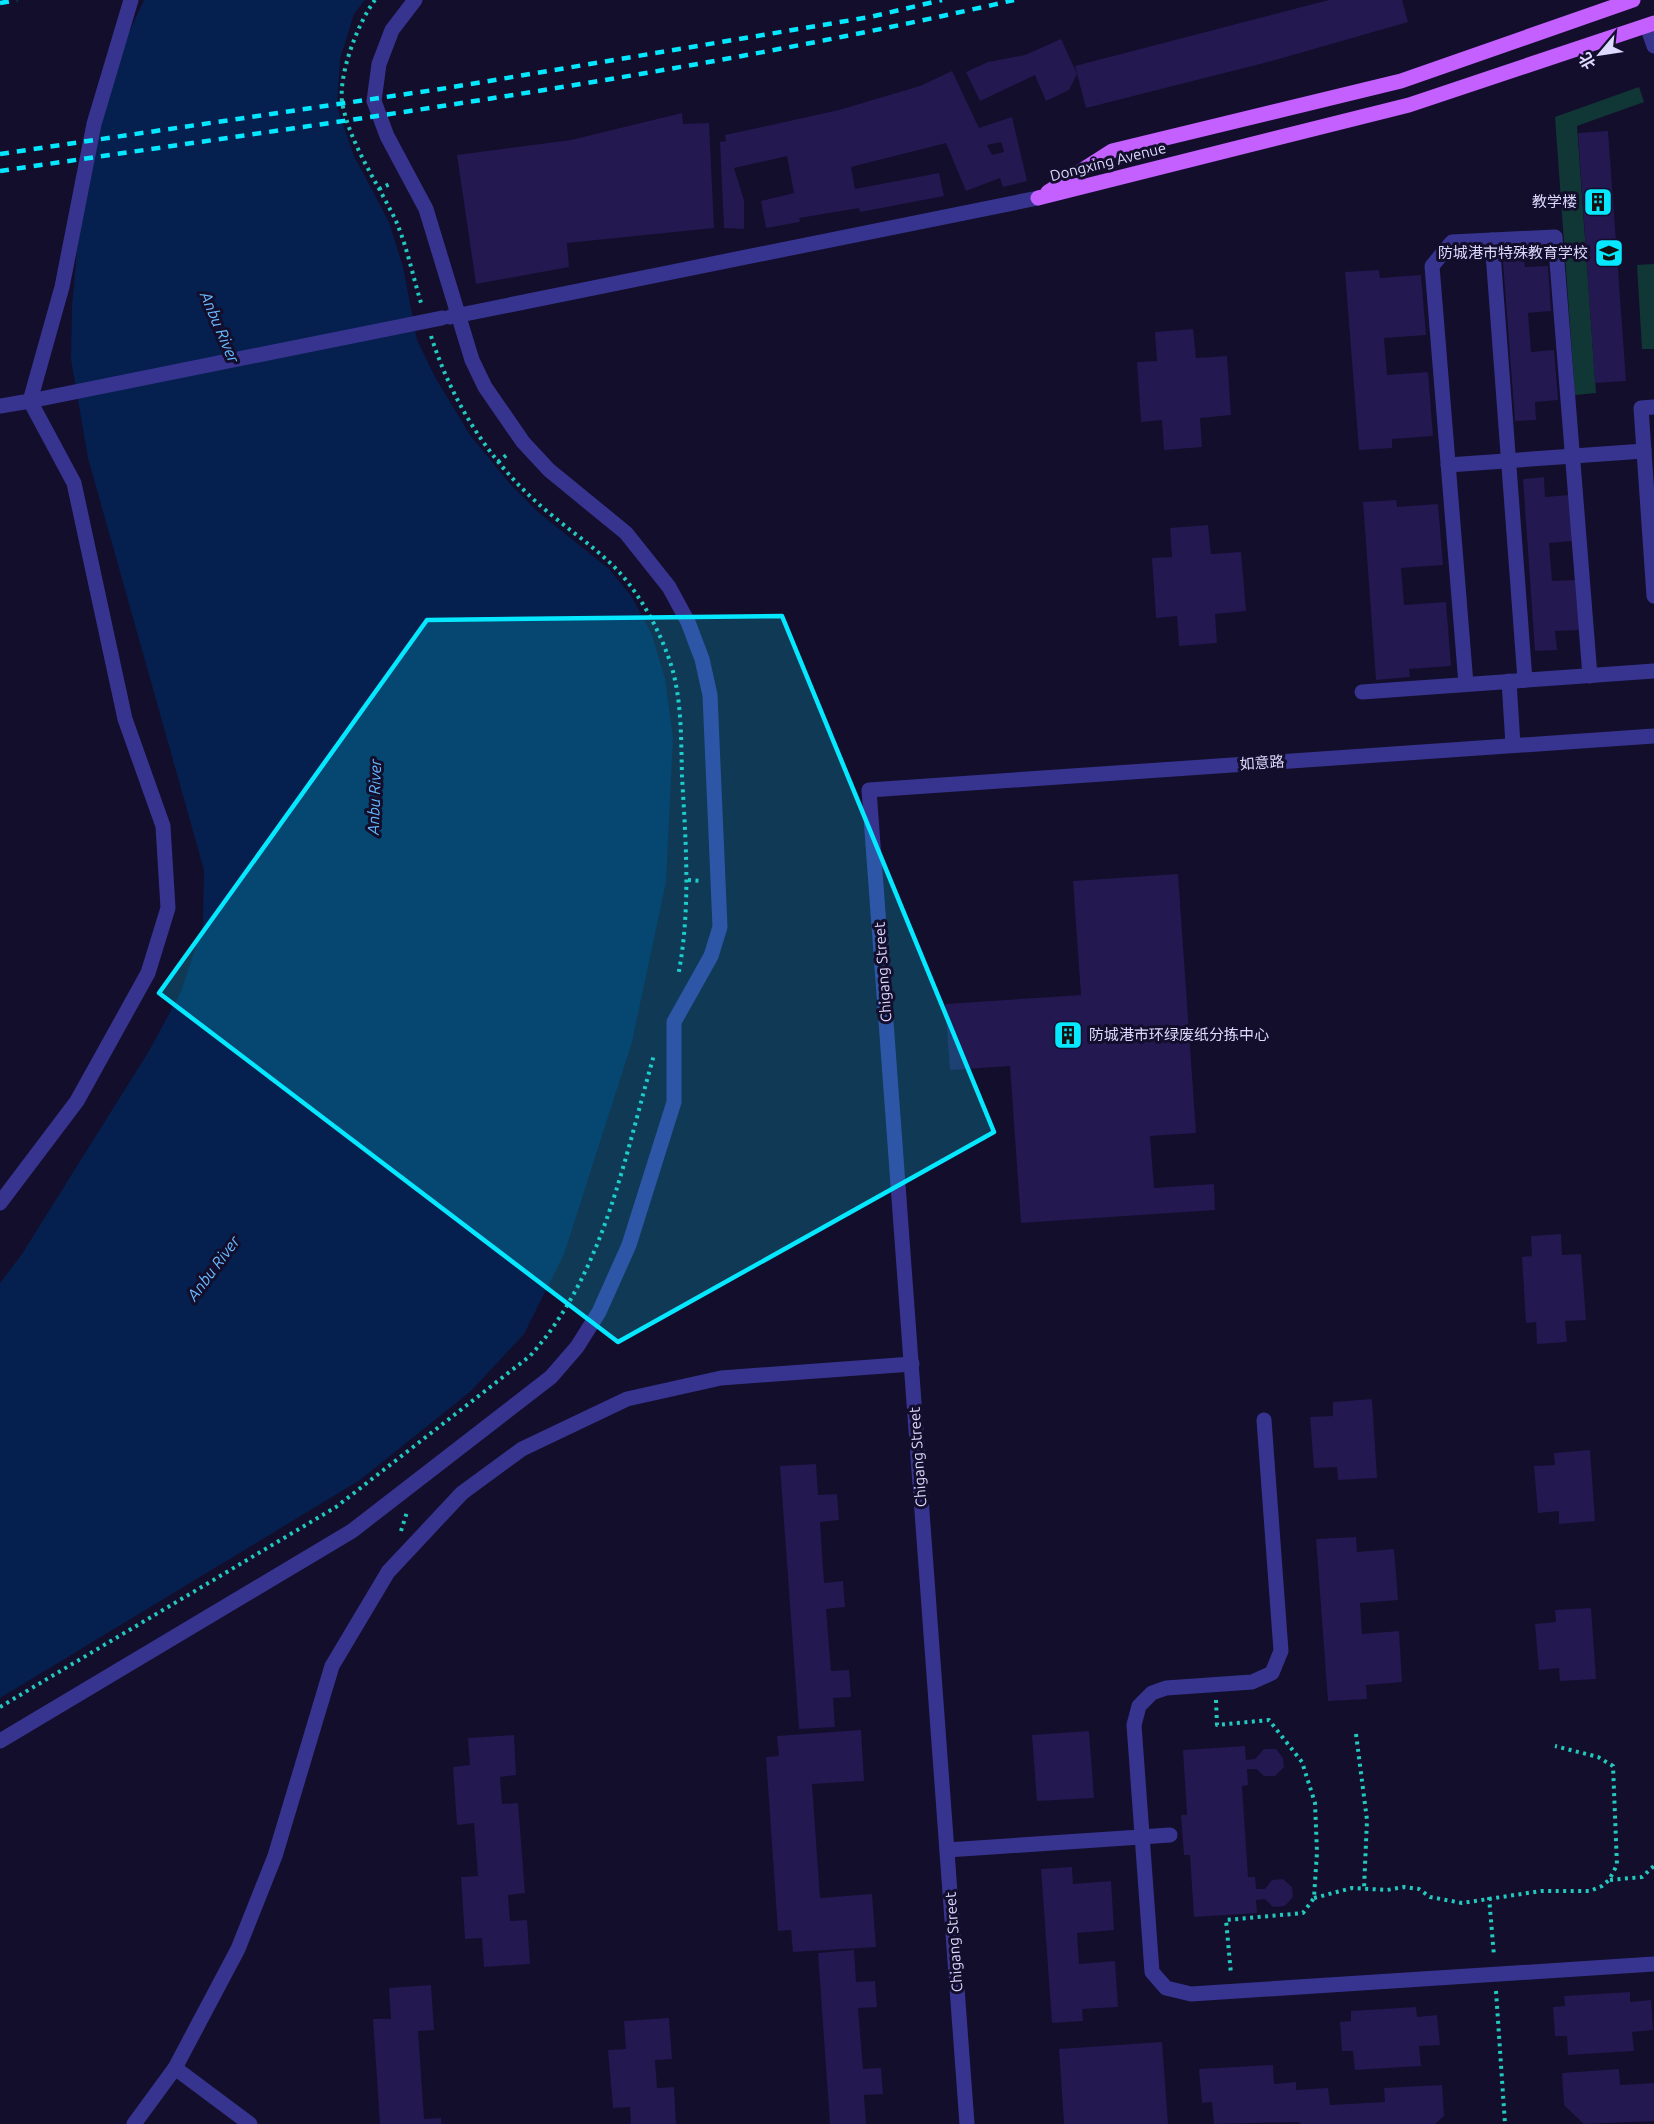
<svg xmlns="http://www.w3.org/2000/svg" width="1654" height="2124" viewBox="0 0 1654 2124" font-family="Ubuntu,'Noto Sans SC',sans-serif">
<style>
.green{fill:#103735}
.water{fill:#05204e}
.building{fill:#23184f;fill-rule:evenodd}
.lines{fill:none;stroke-linecap:round;stroke-linejoin:round}
.path{stroke:#22c9be;stroke-width:4;stroke-dasharray:3 4.5;stroke-linecap:butt}
.minor{stroke:#373490;stroke-width:15}
.major{stroke:#c360ff;stroke-width:15}
.rail{stroke:#05e8ff;stroke-width:4.5;stroke-dasharray:9 8;stroke-linecap:butt}
.minor-bridge{stroke:#373490;stroke-width:15}
.marked{fill:#05e8ff;fill-opacity:0.2;stroke:#05e8ff;stroke-width:4.5;stroke-linejoin:round}
.labels{text-anchor:middle;stroke-width:6;stroke-linejoin:round;paint-order:stroke}
.street-label{font-size:15px;fill:#ddd9ff;stroke:#130e2c}
.poi-label{font-size:15px;fill:#ddd9ff;stroke:#130e2c;text-anchor:end}
.water-label{font-size:16px;font-style:italic;fill:#67baff;stroke:#130e2c}
</style>
<rect width="100%" height="100%" fill="#130e2c"/>
<!-- green -->
<g class="green">
<path d="M1639,87L1644,102L1577,126L1596,393L1575,395L1555,117Z"/>
<path d="M1654,264V349H1642L1637,265Z"/>
</g>
<!-- water -->
<path class="water" d="M144,0H365L354,14L340,59L337,107L354,156L389,222L403,267L417,340L435,377L470,435L510,484L538,512L609,569L632,597L652,635L665,679L673,738L666,882L632,1042L564,1254L524,1334L471,1391L360,1480L0,1698V1283L22,1254L149,1051L181,992L203,925L204,870L88,458L71,359L72,307L82,195L108,78Z"/>
<!-- building -->
<g class="building">
<path d="M1329,0H1402L1408,22L1268,62L1086,108L1075,66Z"/>
<path d="M1061,39L1077,74L1069,90L1046,101L1035,75L980,101L966,72L988,62L1025,55Z"/>
<path d="M952,71L979,128L1012,117L1027,181L1003,187L1000,178L966,191L946,143L851,167L855,189L939,173L944,196L860,212L859,208L799,218L800,222L766,228L761,201L794,193L787,156L734,168L744,200V229L724,228L720,142L726,141L725,135L839,110L920,86ZM1001,142L1004,152L992,155L987,145Z"/>
<path d="M682,113L683,124L709,123L714,228L567,243L569,267L476,284L457,155L571,140Z"/>
<path d="M1608,131L1626,381L1595,383L1578,133Z"/>
<path d="M1523,247L1525,267L1548,266L1551,311L1528,313L1531,352L1554,350L1558,400L1535,402L1536,420L1515,421L1502,249Z"/>
<path d="M1379,270L1380,278L1421,275L1426,335L1384,338L1387,375L1428,372L1433,436L1392,439V448L1359,450L1345,272Z"/>
<path d="M1193,329L1196,358L1227,356L1231,415L1200,418L1202,447L1164,450L1162,420L1141,422L1137,362L1157,361L1155,332Z"/>
<path d="M1544,477L1545,497L1569,495L1572,541L1549,543L1552,581L1575,580L1579,630L1555,631L1557,650L1535,651L1523,479Z"/>
<path d="M1396,500L1397,507L1438,504L1443,565L1401,568L1404,605L1446,602L1451,666L1409,669L1410,677L1376,680L1363,502Z"/>
<path d="M1208,525L1211,554L1241,552L1246,611L1215,614L1217,643L1179,646L1177,616L1156,618L1152,558L1172,557L1170,528Z"/>
<path d="M1178,874L1196,1133L1150,1136L1154,1188L1214,1184L1215,1210L1021,1223L1010,1066L950,1070L945,1004L1081,995L1073,881Z"/>
<path d="M1561,1234L1562,1255L1581,1254L1586,1320L1565,1321L1567,1342L1537,1344L1536,1322L1526,1323L1522,1257L1532,1256L1531,1236Z"/>
<path d="M1372,1399L1377,1478L1338,1480L1337,1467L1314,1468L1310,1417L1333,1416V1402Z"/>
<path d="M1590,1450L1595,1521L1559,1524V1511L1538,1513L1534,1466L1555,1465L1554,1453Z"/>
<path d="M816,1464L818,1495L837,1494L839,1520L820,1522L824,1583L843,1581L845,1607L826,1609L831,1671L849,1670L851,1697L833,1698L835,1727L799,1729L780,1466Z"/>
<path d="M1356,1537L1357,1552L1394,1549L1398,1600L1360,1603L1362,1634L1399,1631L1402,1682L1366,1685L1367,1699L1328,1701L1316,1539Z"/>
<path d="M1591,1608L1596,1679L1560,1681L1559,1668L1539,1670L1535,1624L1556,1622L1555,1610Z"/>
<path d="M861,1730L864,1781L812,1784L820,1898L872,1894L876,1947L793,1952L791,1930L778,1931L766,1757L779,1756L777,1736Z"/>
<path d="M1089,1731L1094,1798L1037,1801L1032,1735Z"/>
<path d="M514,1735L516,1775L500,1777L502,1804L518,1803L525,1893L508,1895L510,1921L527,1920L530,1964L484,1967L482,1938L465,1939L461,1877L478,1876L474,1823L457,1825L453,1767L470,1765L468,1738Z"/>
<path d="M1245,1746L1246,1760L1255,1759L1264,1749H1276L1283,1758L1284,1767L1275,1776H1264L1256,1769H1247L1248,1785L1242,1786L1248,1877H1255L1256,1889H1265L1272,1880L1283,1879L1292,1887L1293,1897L1285,1906L1273,1907L1265,1899L1256,1900L1257,1913L1194,1917L1190,1855H1184L1181,1815H1187L1183,1750Z"/>
<path d="M1072,1867L1073,1884L1111,1881L1114,1930L1077,1933L1079,1964L1115,1961L1118,2007L1082,2009L1083,2021L1052,2023L1041,1869Z"/>
<path d="M854,1950L856,1982L875,1981L877,2007L858,2008L863,2069L881,2068L883,2094L864,2095L866,2124H830L818,1953Z"/>
<path d="M431,1985L434,2030L418,2031L424,2119L441,2118V2124H380L373,2019H391L389,1988Z"/>
<path d="M1630,1992V2002L1651,2000L1653,2030L1632,2032L1634,2051L1568,2055L1567,2036H1555L1553,2007L1565,2006L1564,1996Z"/>
<path d="M1416,2007L1417,2017L1437,2015L1440,2045L1419,2046L1421,2066L1355,2070L1353,2051H1342L1340,2022L1351,2021V2011Z"/>
<path d="M669,2018L672,2059L655,2060L657,2088L674,2087L676,2124H631L630,2107L613,2108L608,2050L626,2049L624,2021Z"/>
<path d="M1162,2042L1168,2124H1064L1059,2049Z"/>
<path d="M1273,2065L1274,2084L1296,2082V2090L1328,2088L1330,2105L1385,2102L1384,2088L1442,2085L1444,2116L1435,2124H1301L1298,2122L1214,2124L1212,2102L1202,2103L1199,2069Z"/>
<path d="M1619,2069L1620,2085L1654,2083V2121L1584,2124L1564,2105L1562,2073Z"/>
</g>
<g class="lines">
<!-- path -->
<g class="path">
<path d="M375,0C358,22 336,79 343,107C352,147 377,182 395,219C407,245 413,278 422,306"/>
<path d="M379,189L392,183"/>
<path d="M431,336C454,408 495,470 554,517C577,536 600,551 620,573C643,599 662,635 672,668C682,703 681,741 682,777C686,843 691,911 678,976"/>
<path d="M498,462L509,453"/>
<path d="M688,880L702,881"/>
<path d="M401,1531L407,1512"/>
<path d="M1216,1700L1217,1725L1269,1720L1302,1762L1315,1803L1317,1852L1314,1898L1303,1913L1226,1920L1231,1974"/>
<path d="M0,1707L336,1507L530,1356C604,1274 624,1159 654,1055"/>
<path d="M1356,1734L1367,1820L1364,1889"/>
<path d="M1610,1880L1642,1877L1654,1866"/>
<path d="M1489,1897L1494,1956"/>
<path d="M1314,1898L1352,1888L1387,1890L1404,1887L1419,1889L1430,1897L1462,1903L1541,1891H1590L1602,1886L1609,1880L1617,1865L1613,1766L1598,1757L1555,1746"/>
<path d="M1496,1991L1505,2124"/>
</g>
<!-- minor -->
<g class="minor">
<path d="M1647,26L1654,46"/>
<path d="M1492,240L1555,237L1590,676"/>
<path d="M450,317L1038,198"/>
<path d="M0,406L30,401"/>
<path d="M1654,407L1641,408L1654,596"/>
<path d="M1448,465L1644,451"/>
<path d="M1509,681L1513,745"/>
<path d="M1466,684L1432,266L1452,242L1492,240L1525,680"/>
<path d="M1362,692L1654,671"/>
<path d="M0,1203L77,1101L148,973L168,908L163,826L125,719L74,483L30,401L62,287L94,124L131,0"/>
<path d="M1264,1420L1281,1651L1272,1673L1252,1682L1166,1688L1152,1693L1139,1706L1134,1725L1152,1972L1166,1988L1191,1994L1654,1964"/>
<path d="M0,1741L352,1531L551,1377L577,1347L599,1312L629,1245L674,1102V1022L711,956L720,927L710,695L702,659L688,622L669,587L626,533L549,470L523,442L485,387L472,360L426,209L387,136L374,101L379,64L392,30L415,0"/>
<path d="M947,1850L1170,1835"/>
<path d="M175,2068L250,2124"/>
<path d="M134,2124L175,2068L238,1949L275,1856L332,1666L388,1572L462,1493L522,1449L627,1399L721,1378L912,1364"/>
<path d="M967,2124L869,790L1654,736"/>
</g>
<!-- major -->
<g class="major">
<path d="M1048,192L1112,151L1401,81L1633,0"/>
<path d="M1038,198L1409,105L1654,23"/>
</g>
<!-- rail -->
<g class="rail">
<path d="M0,3L17,0"/>
<path d="M0,154L447,88L870,17L942,0"/>
<path d="M0,171C339,121 680,77 1014,0"/>
</g>
<!-- minor-bridge -->
<path class="minor-bridge" d="M30,401L442,318"/>
</g>
<!-- marked area -->
<path class="marked" d="M782,616L994,1132L618,1342L159,993L427,620Z"/>
<!-- icons -->
<defs>
<g id="building-square" transform="scale(1.5)"><rect x="-9" y="-9" width="18" height="18" rx="4" fill="#05e8ff" stroke="#130e2c"/><path d="M-4-6H4V6H1V3H-1V6H-4ZM-2.5-4.3h1.7v1.8h-1.7ZM.8-4.3h1.7v1.8H.8ZM-2.5-1h1.7V.8h-1.7ZM.8-1h1.7V.8H.8Z" fill="#111"/></g>
<g id="school-square" transform="scale(1.5)"><rect x="-9" y="-9" width="18" height="18" rx="4" fill="#05e8ff" stroke="#130e2c"/><path d="M0-5L7-2L0 1L-7-2ZM-4 1L0 2.5L4 1V4Q0 6-4 4Z" fill="#111"/></g>
</defs>
<g fill-rule="evenodd">
<use href="#building-square" x="1598" y="202"/>
<use href="#school-square" x="1609" y="253"/>
<use href="#building-square" x="1068" y="1035"/>
</g>
<g class="labels">
<!-- street labels -->
<g class="street-label">
<text transform="translate(1108 162) rotate(-14)" y="5">Dongxing Avenue</text>
<text transform="translate(1262 763) rotate(-4)" y="5">如意路</text>
<text transform="translate(883 972) rotate(-94)" y="5">Chigang Street</text>
<text transform="translate(918 1457) rotate(-94)" y="5">Chigang Street</text>
<text transform="translate(954 1942) rotate(-94)" y="5">Chigang Street</text>
</g>
<!-- poi labels -->
<g class="poi-label">
<text x="1577" y="207">教学楼</text>
<text x="1588" y="258">防城港市特殊教育学校</text>
<text x="1089" y="1040" text-anchor="start">防城港市环绿废纸分拣中心</text>
</g>
<!-- water labels -->
<g class="water-label">
<text transform="translate(220 327) rotate(67)" y="6">Anbu River</text>
<text transform="translate(374 797) rotate(-88)" y="6">Anbu River</text>
<text transform="translate(213 1268) rotate(-53)" y="6">Anbu River</text>
</g>
</g>
<!-- north arrow -->
<g transform="translate(1600 54) rotate(241)" stroke="#130e2c" stroke-width="4.5" paint-order="stroke">
<path d="M0-4.5L10 22L0 15L-10 22Z" fill="#ddd9ff"/>
<text y="-9" font-size="16" font-weight="bold" text-anchor="middle" fill="#ddd9ff">北</text>
</g>
</svg>
